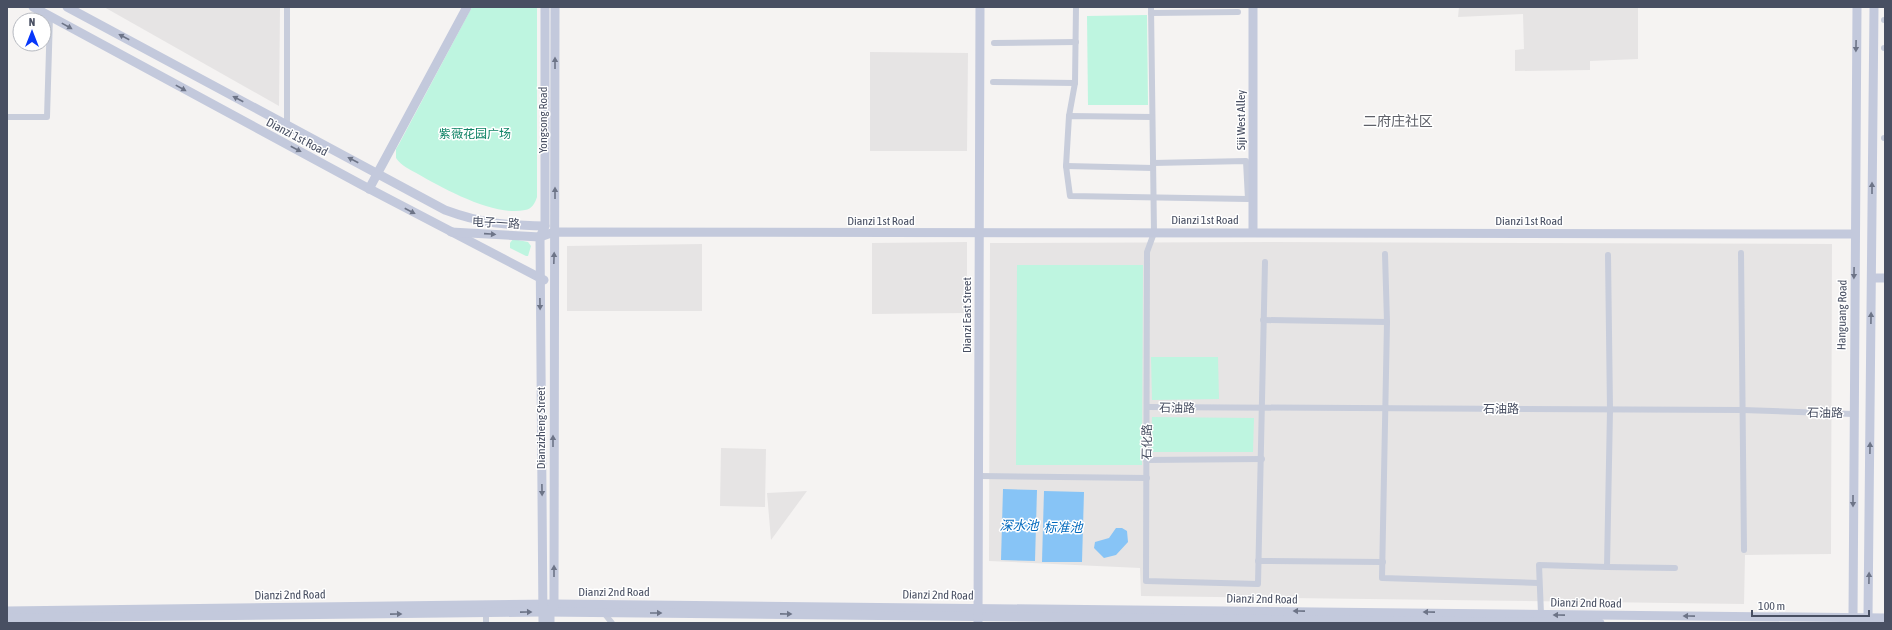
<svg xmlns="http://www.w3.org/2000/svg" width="1892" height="630" viewBox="0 0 1892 630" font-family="'Asap Condensed','Noto Sans SC',sans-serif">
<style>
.education{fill:#e6e4e4}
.green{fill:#bef5e0}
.water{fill:#87c4f6}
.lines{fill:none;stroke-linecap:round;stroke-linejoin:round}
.street{stroke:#c8cddb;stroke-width:6}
.secondary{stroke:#c3c9dc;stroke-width:9}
.oneway{fill:#6d7487}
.labels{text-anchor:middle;stroke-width:3;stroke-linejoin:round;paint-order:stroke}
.street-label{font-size:12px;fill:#484f62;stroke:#fff}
.park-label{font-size:12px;fill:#0d8264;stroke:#fff}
.water-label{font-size:13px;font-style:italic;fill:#0068bd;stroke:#fff}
.quarter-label{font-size:14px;fill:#5e6068;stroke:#fff}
</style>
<rect width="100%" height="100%" fill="#f5f3f2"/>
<!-- education -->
<g class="education">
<path d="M104,7H280L279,106Z"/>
<path d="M1459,7L1638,8V59L1590,61V70L1515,71V50L1524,49L1523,14L1458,17Z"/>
<path d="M870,52L968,53L967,151H870Z"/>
<path d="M967,242V313L872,314V243Z"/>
<path d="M1273,242L1832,244L1831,554L1745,555L1744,604L1141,596L1140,568L989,561L990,243Z"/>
<path d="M702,244V311H567V246Z"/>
<path d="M721,448L766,449L765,507L720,506Z"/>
<path d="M807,491L771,540L767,493Z"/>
</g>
<!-- green -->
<g class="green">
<path d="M472,7H537V197C535,203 532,209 525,210C495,217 444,189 418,174C411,170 401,166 396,158V149L399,144Z"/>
<path d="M1147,15L1148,105H1088L1087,16Z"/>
<path d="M513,239L528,242L531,246L528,256H526L510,248V243Z"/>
<path d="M1017,265H1143L1142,465H1016Z"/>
<path d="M1151,357H1218L1219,399L1152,400Z"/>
<path d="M1152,417L1254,418L1253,452H1151Z"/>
</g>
<!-- water -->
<g class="water">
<path d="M1003,489L1037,490L1035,561L1001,560Z"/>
<path d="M1044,491L1084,492L1082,562H1042Z"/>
<path d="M1116,528H1122L1127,531L1128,542L1116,555L1104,558L1094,548L1095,542L1109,538Z"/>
</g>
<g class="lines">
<!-- street -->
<g class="street">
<path d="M1151,7L1154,233L1147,252L1146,581L1258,584L1265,262"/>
<path d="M1151,13L1238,12"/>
<path d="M1884,20H1885"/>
<path d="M994,43L1076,42"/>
<path d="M1884,48H1885"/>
<path d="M993,82L1075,83"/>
<path d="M1069,116L1075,83L1076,7"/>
<path d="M7,117H47L50,16"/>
<path d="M1152,117L1069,116L1066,166L1070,196L1248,199L1246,161L1153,163"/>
<path d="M287,125V7"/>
<path d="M1884,138H1885"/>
<path d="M1066,166L1153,168"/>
<path d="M1741,253L1744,550"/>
<path d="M1385,254L1387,322L1382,578L1539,583"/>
<path d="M1263,320L1387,322"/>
<path d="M1148,407L1743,410L1853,414"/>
<path d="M1146,460L1262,459"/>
<path d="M980,476L1147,478"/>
<path d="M1258,561L1383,562"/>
<path d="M1607,567L1675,568"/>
<path d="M604,613L612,623"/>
<path d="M1541,614L1539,565L1607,567L1610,410L1608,255"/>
<path d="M486,623V613"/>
</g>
<!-- secondary -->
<g class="secondary">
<path d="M33,7L362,185L544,280"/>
<path d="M67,7L445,210C483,224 506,225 545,226"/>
<path d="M1253,7V232"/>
<path d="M369,189L467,7"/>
<path d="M451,232L540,237L554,232L1855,234"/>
<path d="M1872,278H1885"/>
<path d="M7,611L554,604L1885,618"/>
<path d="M7,618L543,612L1600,623"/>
<path d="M543,623L540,237L545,226V7"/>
<path d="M550,623V613L554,604L555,7"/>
<path d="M978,623L980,7"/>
<path d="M1854,623L1853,617L1857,7"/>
<path d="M1867,623L1868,617L1874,7"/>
</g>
</g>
<!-- one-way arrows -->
<defs><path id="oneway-solid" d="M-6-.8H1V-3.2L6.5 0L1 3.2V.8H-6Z"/></defs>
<g class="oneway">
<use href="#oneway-solid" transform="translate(67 26) rotate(29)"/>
<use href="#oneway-solid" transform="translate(124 37) rotate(-152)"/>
<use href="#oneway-solid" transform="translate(1856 46) rotate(91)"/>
<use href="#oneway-solid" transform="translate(555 63) rotate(-90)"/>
<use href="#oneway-solid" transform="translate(181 88) rotate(29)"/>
<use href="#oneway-solid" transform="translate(238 99) rotate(-152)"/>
<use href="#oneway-solid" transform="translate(296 149) rotate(28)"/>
<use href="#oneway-solid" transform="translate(353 160) rotate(-152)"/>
<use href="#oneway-solid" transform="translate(1872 188) rotate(-90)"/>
<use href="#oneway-solid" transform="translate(555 193) rotate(-90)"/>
<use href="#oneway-solid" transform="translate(410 211) rotate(28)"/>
<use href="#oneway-solid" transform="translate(490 234) rotate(4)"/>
<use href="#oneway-solid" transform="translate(554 258) rotate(-88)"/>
<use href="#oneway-solid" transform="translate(1854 273) rotate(91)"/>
<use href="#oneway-solid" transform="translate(540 304) rotate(89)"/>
<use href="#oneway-solid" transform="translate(1871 318) rotate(-89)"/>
<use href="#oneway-solid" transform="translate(553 441) rotate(-90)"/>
<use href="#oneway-solid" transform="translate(1870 448) rotate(-89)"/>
<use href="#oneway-solid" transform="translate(542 490) rotate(89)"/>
<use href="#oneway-solid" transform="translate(1853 501) rotate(90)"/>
<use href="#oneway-solid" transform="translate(554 571) rotate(-90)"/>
<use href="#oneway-solid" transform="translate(1869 578) rotate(-89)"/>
<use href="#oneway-solid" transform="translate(1299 611) rotate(-179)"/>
<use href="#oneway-solid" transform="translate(526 612) rotate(-1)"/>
<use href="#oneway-solid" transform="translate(1429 612) rotate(-179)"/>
<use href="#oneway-solid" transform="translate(656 613)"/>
<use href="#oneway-solid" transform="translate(396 614) rotate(-1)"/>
<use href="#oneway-solid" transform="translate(786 614) rotate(1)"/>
<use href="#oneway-solid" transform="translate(1559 615) rotate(-179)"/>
<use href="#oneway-solid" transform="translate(1689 616) rotate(-179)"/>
</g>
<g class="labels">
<!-- street labels -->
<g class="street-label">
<text transform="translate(543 120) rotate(-90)" y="4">Yongsong Road</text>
<text transform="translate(1241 120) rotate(-90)" y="4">Siji West Alley</text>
<text transform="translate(297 137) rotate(28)" y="4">Dianzi 1st Road</text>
<text x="1205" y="224">Dianzi 1st Road</text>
<text x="881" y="225">Dianzi 1st Road</text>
<text x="1529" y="225">Dianzi 1st Road</text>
<text transform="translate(496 223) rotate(3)" y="4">电子一路</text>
<text transform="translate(967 315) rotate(-90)" y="4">Dianzi East Street</text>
<text transform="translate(1842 315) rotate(-89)" y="4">Hanguang Road</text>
<text transform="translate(1177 408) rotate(1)" y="4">石油路</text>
<text x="1501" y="413">石油路</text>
<text transform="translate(1825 413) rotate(1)" y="4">石油路</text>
<text transform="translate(541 428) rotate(-90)" y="4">Dianzizheng Street</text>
<text transform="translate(1147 442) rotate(-89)" y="4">石化路</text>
<text x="614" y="596">Dianzi 2nd Road</text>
<text transform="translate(290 595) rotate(-1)" y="4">Dianzi 2nd Road</text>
<text transform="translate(938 595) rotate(1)" y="4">Dianzi 2nd Road</text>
<text transform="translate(1262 599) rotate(1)" y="4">Dianzi 2nd Road</text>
<text transform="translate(1586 603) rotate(1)" y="4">Dianzi 2nd Road</text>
</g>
<!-- park labels -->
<g class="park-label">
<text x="475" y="138">紫薇花园广场</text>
</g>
<!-- water labels -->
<g class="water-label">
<text x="1019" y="530">深水池</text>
<text x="1063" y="532">标准池</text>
</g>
<!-- quarter labels -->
<g class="quarter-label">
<text x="1398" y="126">二府庄社区</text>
</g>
</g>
<!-- border -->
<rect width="1892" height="630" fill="none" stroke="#484f62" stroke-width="16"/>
<!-- north arrow -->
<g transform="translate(32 32)"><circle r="19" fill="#ffffff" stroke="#b6b9c0"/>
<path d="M0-3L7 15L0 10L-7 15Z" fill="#0737fa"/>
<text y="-6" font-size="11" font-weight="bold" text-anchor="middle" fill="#484f62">N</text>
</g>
<!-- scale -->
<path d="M1752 610v6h117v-6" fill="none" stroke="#484f62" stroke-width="2"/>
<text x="1758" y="610" font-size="12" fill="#484f62" stroke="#ffffff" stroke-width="3" paint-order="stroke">100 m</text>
</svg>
